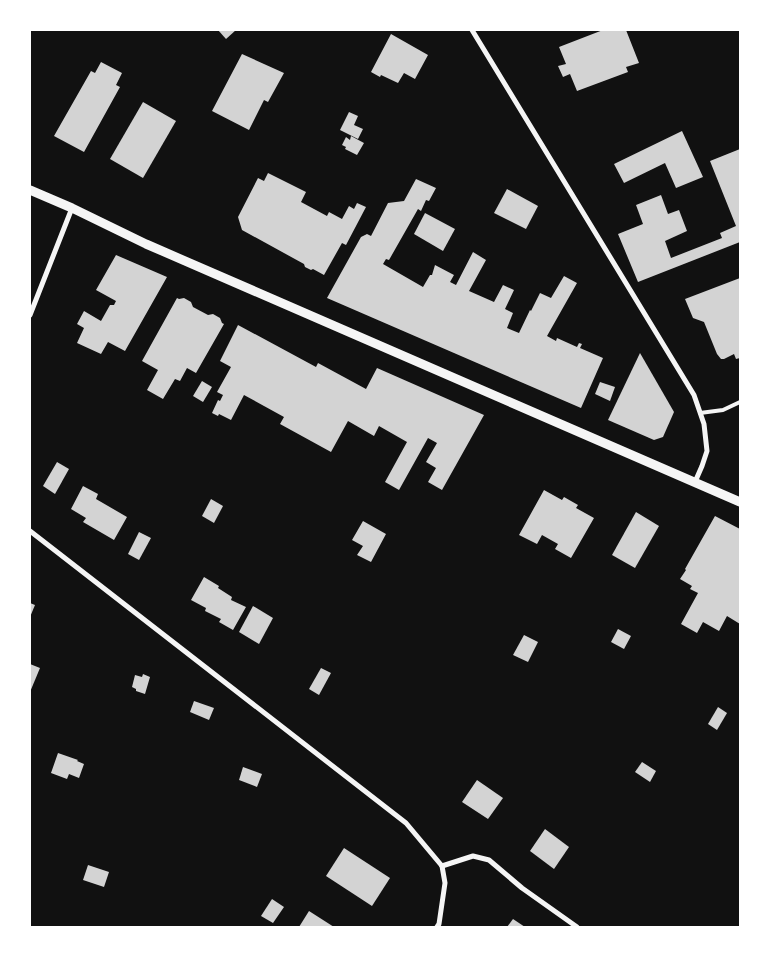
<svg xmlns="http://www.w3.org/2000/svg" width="770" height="957" viewBox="0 0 770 957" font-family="'PT Sans',sans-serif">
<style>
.building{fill:#d3d3d3}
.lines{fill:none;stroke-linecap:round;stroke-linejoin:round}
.service{stroke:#f5f5f5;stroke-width:4}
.minor{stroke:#f5f5f5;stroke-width:5}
.tertiary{stroke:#f5f5f5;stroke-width:9}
</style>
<rect width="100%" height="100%" fill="#111"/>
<!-- building -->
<g class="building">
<path d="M218,30H236L226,39Z"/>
<path d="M603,30H626L639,63L626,67L628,72L577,91L570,74L563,77L558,66L566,64L559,47Z"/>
<path d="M391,34L428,55L415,79L404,73L398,83L381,75L380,77L371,72Z"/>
<path d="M242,54L284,73L268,102L264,100L249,130L212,111Z"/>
<path d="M101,62L122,73L116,85L120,87L84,152L54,136L91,71L95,73Z"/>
<path d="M143,102L176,121L143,178L110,159Z"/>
<path d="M349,112L358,116L354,125L363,129L358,139L340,130Z"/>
<path d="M682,131L703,177L676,188L665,163L624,183L614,164Z"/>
<path d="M351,136L364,143L357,155L345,149L346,147L342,145L346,137L350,140Z"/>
<path d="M740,149V242L638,282L618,234L643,224L636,205L661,195L668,214L679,210L687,231L665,241L671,258L722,238L720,233L736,226L710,161Z"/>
<path d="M268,173L306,192L301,202L327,216L329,212L342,219L349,206L354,209L357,203L366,207L346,245L342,243L324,275L313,269L311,270L305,267L304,264L242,230L238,217L258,178L264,181Z"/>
<path d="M416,179L436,188L429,201L426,200L421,211L418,209L389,260L386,259L383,264L423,287L430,275H432L435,265L454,275L450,282L456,285L473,252L486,260L469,291L494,302L503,285L514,290L505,309L513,313L507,328L519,333L530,310L531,311L540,293L551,298L564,276L577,283L547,336L556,341L557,338L577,347L579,343L582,344L580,348L603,358L581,408L327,298L361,237L367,234L371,236L388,203L404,201Z"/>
<path d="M507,189L538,206L526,229L494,213Z"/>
<path d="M425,213L455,229L443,251L414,234Z"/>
<path d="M116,255L167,277L125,351L108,342L101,354L77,343L84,328L77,324L84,311L101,321L110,305H114L116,301L96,290Z"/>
<path d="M740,278V358L736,359L734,354L724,359H721L717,354L704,322L693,318L685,299Z"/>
<path d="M177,298L179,299L184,298L191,302L193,307L208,315L213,314L220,318L222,323L224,324L196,373L187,368L180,381L175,379L163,399L147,390L158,370L142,361Z"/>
<path d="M238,325L316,367L318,363L366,389L377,368L484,415L442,490L428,482L436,468L426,462L437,443L428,438L399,490L385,482L407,442L379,426L374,436L348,421L331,452L280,424L284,417L244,395L231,420L219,414L218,416L212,413L218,400L220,401L223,395L217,392L231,367L220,361Z"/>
<path d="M640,353L674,412L663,437L654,440L608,420Z"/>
<path d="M202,381L212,387L203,402L193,396Z"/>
<path d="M600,382L615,387L610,401L595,394Z"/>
<path d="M57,462L69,469L55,494L43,486Z"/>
<path d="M83,486L98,494L96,499L127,517L114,540L83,522L86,518L71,509Z"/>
<path d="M544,490L562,500L564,497L578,505L576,508L594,518L571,558L555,549L558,544L542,535L537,544L519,535Z"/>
<path d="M211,499L223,506L214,523L202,516Z"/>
<path d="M636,512L659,526L635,568L612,555Z"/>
<path d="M715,516L740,529V624L727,616L719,631L703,622L697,633L681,624L698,593L690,589L692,586L680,579L686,570L685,569Z"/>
<path d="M363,521L386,534L371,562L357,555L363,546L352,540Z"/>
<path d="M139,532L151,538L139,560L128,554Z"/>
<path d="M204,577L219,586L218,588L232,597L231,600L246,607L233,630L219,622L221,619L205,611L206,608L191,600Z"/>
<path d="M30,603L35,605L30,617Z"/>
<path d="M253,606L273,618L259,644L239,632Z"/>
<path d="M618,629L631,636L624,649L611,642Z"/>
<path d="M524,635L538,642L528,662L513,655Z"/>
<path d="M30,664L40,668L30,692Z"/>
<path d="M321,668L331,673L319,695L309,689Z"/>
<path d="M143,674L150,677L145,694L136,691V689L132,687L135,675L142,677Z"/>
<path d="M194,701L214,708L209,720L190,712Z"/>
<path d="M718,707L727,713L717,730L708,724Z"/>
<path d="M58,753L78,760L77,761L84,764L79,778L69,774L67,779L51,773Z"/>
<path d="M642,762L656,771L650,782L635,772Z"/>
<path d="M243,767L262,774L257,787L239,780Z"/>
<path d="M477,780L503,798L488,819L462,802Z"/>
<path d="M545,829L569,847L554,869L530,851Z"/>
<path d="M344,848L390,878L372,906L326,876Z"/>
<path d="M88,865L109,872L104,887L83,880Z"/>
<path d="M272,899L284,907L273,923L261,916Z"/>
<path d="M309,911L334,927H299Z"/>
<path d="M513,919L525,927H507Z"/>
</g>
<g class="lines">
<!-- service -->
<path class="service" d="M700,413L723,410L740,402"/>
<!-- minor -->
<g class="minor">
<path d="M472,30L694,395L704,424L707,451L702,466L695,482"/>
<path d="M30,315L72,208"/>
<path d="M30,531L406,823L442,866"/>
<path d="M442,866L473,856L489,860L522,888L577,927"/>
<path d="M437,927L439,924L445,883L442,866"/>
</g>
<!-- tertiary -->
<path class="tertiary" d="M30,190L72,208L146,244L740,502"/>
</g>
<!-- border -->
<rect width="770" height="957" fill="none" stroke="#ffffff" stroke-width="62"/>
</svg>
